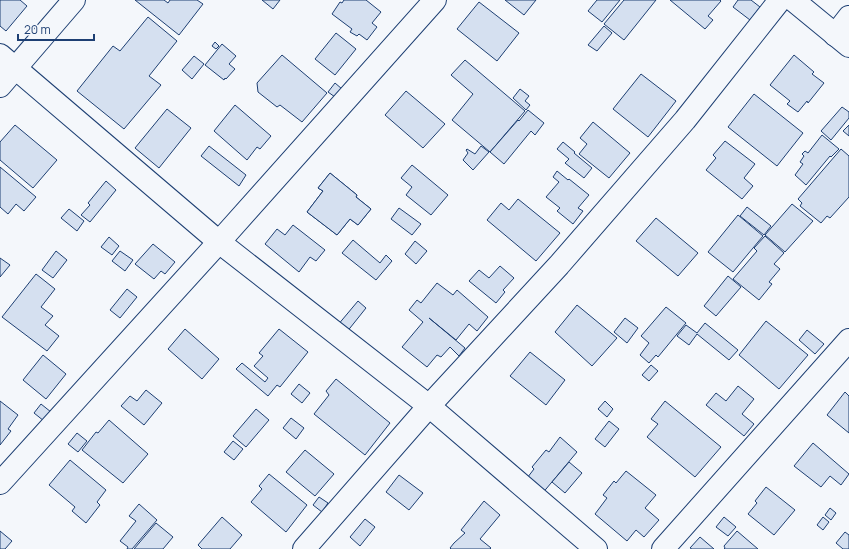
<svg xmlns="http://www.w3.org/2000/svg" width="849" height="549" viewBox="0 0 849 549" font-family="Manrope,sans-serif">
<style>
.building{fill:#d5e0f0;stroke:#1d3f73}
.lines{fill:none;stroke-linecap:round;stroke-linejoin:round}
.street-casing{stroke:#1d3f73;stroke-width:24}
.street{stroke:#f4f7fb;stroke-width:22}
</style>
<rect width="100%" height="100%" fill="#f4f7fb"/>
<!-- building -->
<g class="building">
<path d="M0,0H20L27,6L6,31L0,26Z"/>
<path d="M135,0H164L168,3L170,0H197L203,4L179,35Z"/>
<path d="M262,0H280L273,9Z"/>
<path d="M344,0H366L381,12L372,23L377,27L367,40L359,34L357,36L350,32L352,29L332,14L340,2L342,3Z"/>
<path d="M505,0H536L524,15Z"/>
<path d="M597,0H620L602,22L588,11Z"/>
<path d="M624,0H656L624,40L604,24Z"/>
<path d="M670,0H720L721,1L708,16L713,20L705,29Z"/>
<path d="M738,0H751L760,7L750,20L733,7Z"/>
<path d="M479,2L519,33L497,61L457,29Z"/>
<path d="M148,17L177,41L149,76L161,85L124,129L77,91L113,46L120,51Z"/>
<path d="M604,26L612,33L597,51L588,45Z"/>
<path d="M336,33L356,49L335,75L315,59Z"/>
<path d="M215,42L219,46L216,49L212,46Z"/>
<path d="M222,44L236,56L229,64L235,69L226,79L225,78L224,80L205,65Z"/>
<path d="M282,55L327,93L302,122L280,105L277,107L258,92L257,83Z"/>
<path d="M794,55L814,72L812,74L824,83L808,103L807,101L798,112L787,104L790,101L770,85Z"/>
<path d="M194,56L204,64L192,79L182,70Z"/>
<path d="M465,60L525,111L490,152L452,120L473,94L451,75Z"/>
<path d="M641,74L676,101L648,137L613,109Z"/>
<path d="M335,83L342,89L335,97L328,92Z"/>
<path d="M520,89L529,96L525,101L530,105L526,110L513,98Z"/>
<path d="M406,91L445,124L423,148L385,115Z"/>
<path d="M754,94L803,133L777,166L728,127Z"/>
<path d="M235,105L271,136L260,149L257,147L247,160L214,131Z"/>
<path d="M842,107L849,112V118L831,140L821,131Z"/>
<path d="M167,109L191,128L159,168L135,148Z"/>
<path d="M528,110L544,123L535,135L531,131L504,164L490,152L518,120L519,121Z"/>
<path d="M593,122L630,153L609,178L579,154L587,144L580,138Z"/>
<path d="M15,125L57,160L33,188L0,160V142Z"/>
<path d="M849,125V136L843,131Z"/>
<path d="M822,135L839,149L831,157L830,156L806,185L795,175L803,164L800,162L804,156L802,154L805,151L808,153Z"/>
<path d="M725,141L755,164L744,178L753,186L742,199L706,170L716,158L713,155Z"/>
<path d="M563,142L575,152L574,153L592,168L584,178L565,163L569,159L557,149Z"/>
<path d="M209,146L246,175L239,186L201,156Z"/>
<path d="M481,146L489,152L473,170L463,160L468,153L466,150L467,149L475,154Z"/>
<path d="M841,149L849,156V197L830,218L827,216L821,223L800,206L802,203L798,199Z"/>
<path d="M412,165L448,195L431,215L406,195L412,187L401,178Z"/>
<path d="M0,167L36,197L24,211L16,204L8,214L0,207Z"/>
<path d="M557,171L568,180L569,179L589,195L578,208L583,211L573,224L557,211L560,208L546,197L559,182L553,177Z"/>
<path d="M330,173L357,195L356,197L371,209L358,225L350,219L337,235L307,212L323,191L318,188Z"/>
<path d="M330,173L357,195L356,197L371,209L358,225L350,219L337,235L307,212L323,191L318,188Z"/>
<path d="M106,181L116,190L90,222L81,215L90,205L88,203Z"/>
<path d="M518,199L560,233L536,261L487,220L501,203L509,210Z"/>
<path d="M792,204L813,221L785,252L765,235Z"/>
<path d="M747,207L771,226L764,235L740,216Z"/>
<path d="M399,208L421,224L412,235L391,219Z"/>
<path d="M69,209L84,221L77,231L61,218Z"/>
<path d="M738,215L763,236L733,272L708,252Z"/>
<path d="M656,218L698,253L678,276L636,241Z"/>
<path d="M293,225L325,250L316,261L310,257L299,272L265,244L277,229L285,235Z"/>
<path d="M765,236L784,253L774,264L780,269L769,282L772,284L759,300L733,279L757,251L754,248Z"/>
<path d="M109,237L119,246L112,255L101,247Z"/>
<path d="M353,240L380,263L386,255L392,261L376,280L342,253Z"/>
<path d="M415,241L427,251L416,264L405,254Z"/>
<path d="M153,244L175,262L165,274L161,271L154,279L135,264Z"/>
<path d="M56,251L67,260L53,278L42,270Z"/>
<path d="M120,251L133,260L125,271L112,261Z"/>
<path d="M0,258L10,265L0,277Z"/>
<path d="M500,266L514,278L503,290L505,292L496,303L469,281L479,270L489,278Z"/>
<path d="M36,274L55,289L41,307L53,316L45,325L59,336L47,351L2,317Z"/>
<path d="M728,276L741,287L716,316L704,306Z"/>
<path d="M437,283L453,295L457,290L488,317L477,331L469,324L456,340L429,318L465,348L459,356L450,347L441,357L437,355L427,367L402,347L423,322L409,310L417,300L421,303Z"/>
<path d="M127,289L137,297L120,318L110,310Z"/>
<path d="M358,301L366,308L346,333L337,326Z"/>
<path d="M577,305L617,338L592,366L555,332Z"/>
<path d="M666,307L686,323L658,357L656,355L649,363L640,355L649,343L641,336Z"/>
<path d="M625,318L638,328L627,343L614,332Z"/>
<path d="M766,321L808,355L779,389L739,355Z"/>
<path d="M705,323L738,350L729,360L697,334L689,345L677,336L686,325L697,333Z"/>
<path d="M185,329L219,359L202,379L168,349Z"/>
<path d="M279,329L308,352L280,387L277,385L268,396L236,369L242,363L265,382L268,378L254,366L263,356L259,353Z"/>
<path d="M807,330L824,344L815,354L799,340Z"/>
<path d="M530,352L565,380L546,405L510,376Z"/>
<path d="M43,355L66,374L46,399L23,380Z"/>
<path d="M651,365L658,371L649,381L642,375Z"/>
<path d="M336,379L390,423L365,455L314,414L329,395L326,391Z"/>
<path d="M299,384L310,393L302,403L291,394Z"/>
<path d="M738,386L754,399L742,414L754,424L744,436L706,405L716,393L726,401Z"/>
<path d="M146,390L162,403L144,425L121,406L130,396L137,401Z"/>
<path d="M845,392L849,396V433L827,415Z"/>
<path d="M0,401L18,415L8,429L11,431L0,445Z"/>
<path d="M605,401L613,409L607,417L598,409Z"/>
<path d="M665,401L721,447L695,477L647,437L658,424L651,419Z"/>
<path d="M41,404L51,412L44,421L34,413Z"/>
<path d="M256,409L269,420L246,447L233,436Z"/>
<path d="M291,418L304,428L296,439L283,428Z"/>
<path d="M109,420L148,454L123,483L82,450L96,432L98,433Z"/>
<path d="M609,421L619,429L605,447L595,439Z"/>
<path d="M77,433L87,441L78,452L68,444Z"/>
<path d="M560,437L577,452L541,495L524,482L534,469L532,467L546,450L549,452Z"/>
<path d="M233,441L243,449L234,460L224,452Z"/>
<path d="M813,443L849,474L841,485L830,476L821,487L794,466Z"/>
<path d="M305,450L334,474L315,496L286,472Z"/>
<path d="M70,460L106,490L97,502L100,505L86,523L72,511L75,507L49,485Z"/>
<path d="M569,462L582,473L565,493L552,482Z"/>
<path d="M626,471L656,495L645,508L659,520L644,537L636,530L627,541L595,514L607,498L603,495L614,481L616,483Z"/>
<path d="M269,474L307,505L286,532L251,502L262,489L259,486Z"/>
<path d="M399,475L423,493L409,510L386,492Z"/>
<path d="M766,487L795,510L774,535L748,514L757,503L755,501Z"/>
<path d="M319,497L328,503L322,512L313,505Z"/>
<path d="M484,501L500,515L480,539L491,548L490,549H451L450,548L454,543L465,533L461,530Z"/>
<path d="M139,504L157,520L132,549H127L128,547L120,541L136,521L129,516Z"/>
<path d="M830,508L836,513L831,520L825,515Z"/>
<path d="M222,517L242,535L230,549H202L198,545Z"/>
<path d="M724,517L736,527L728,536L716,527Z"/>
<path d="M823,517L829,522L823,530L817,525Z"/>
<path d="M365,519L375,527L360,546L350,537Z"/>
<path d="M156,523L173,537L163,549H134Z"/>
<path d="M0,531L12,541L5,549H0Z"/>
<path d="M737,531L758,549H724L725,548L724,546Z"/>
<path d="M845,532L849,535V549H843L836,543Z"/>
<path d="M700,537L714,549H692L690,548Z"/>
</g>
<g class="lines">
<!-- street casing -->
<g class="street-casing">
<g id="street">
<path d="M793,0L849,46"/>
<path d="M835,35L849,17"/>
<path d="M0,55L219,242L429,406L596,549"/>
<path d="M0,86L74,0"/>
<path d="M0,483L219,242L435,0"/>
<path d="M304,549L429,406L559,265L685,120L780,0"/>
<path d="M663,549L849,340"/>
</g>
</g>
<!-- street -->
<use href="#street" class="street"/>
</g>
<!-- scale -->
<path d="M18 34v6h76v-6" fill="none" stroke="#1d3f73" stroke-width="2"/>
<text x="24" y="34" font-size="12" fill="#1d3f73" stroke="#f4f7fb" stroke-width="3" paint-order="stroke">20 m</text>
</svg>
